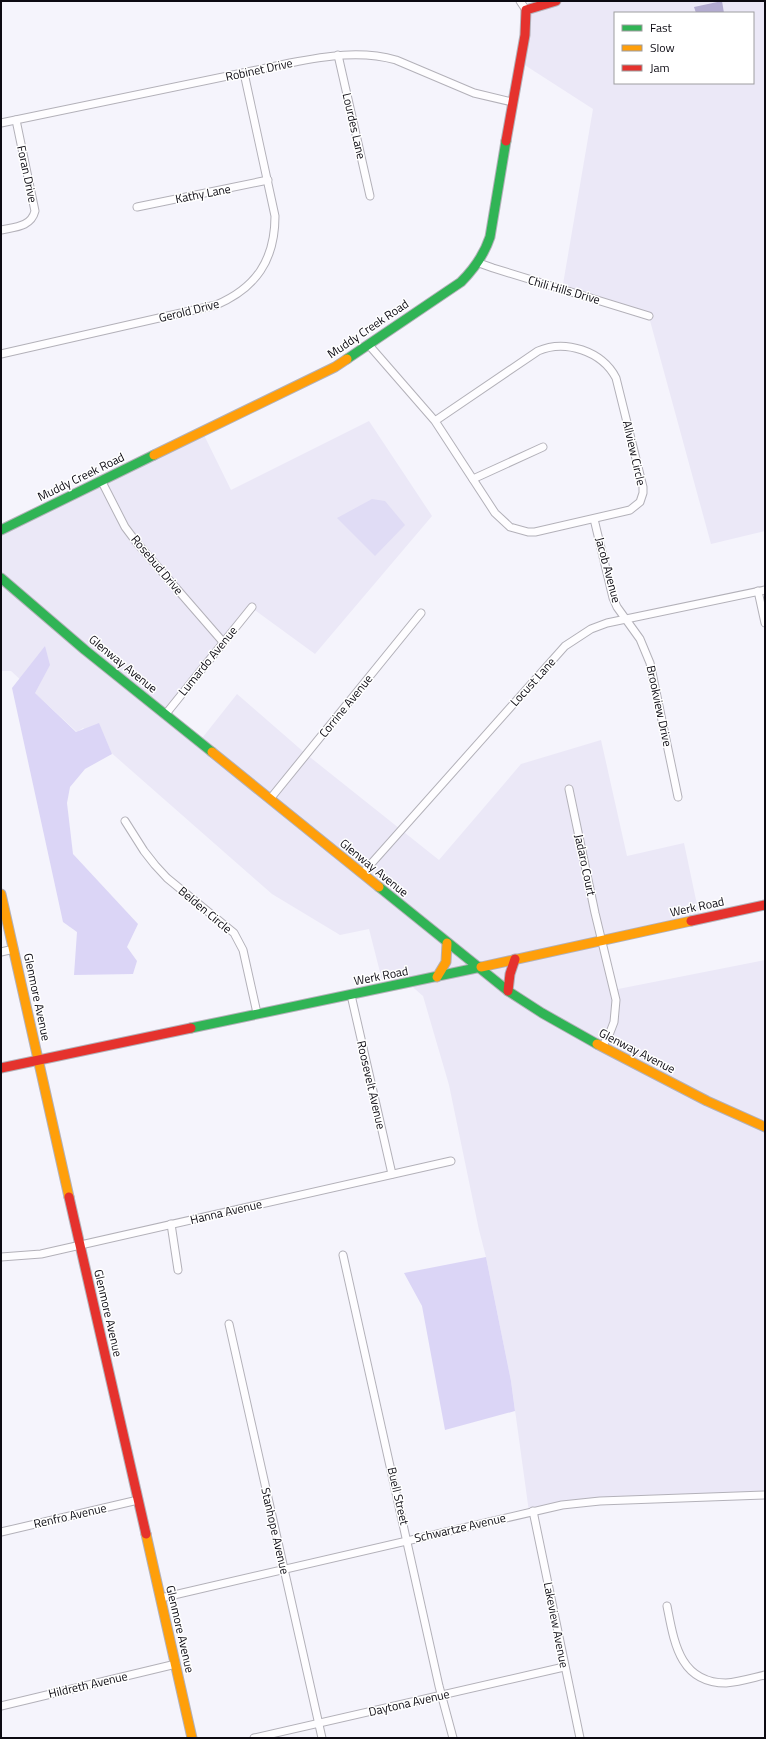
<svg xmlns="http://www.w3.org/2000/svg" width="766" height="1739" viewBox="0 0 766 1739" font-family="'Titillium Web',sans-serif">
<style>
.built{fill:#ebe8f7;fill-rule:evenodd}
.green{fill:#e0dcf5}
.forest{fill:#dbd5f6}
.water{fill:#b3abd1}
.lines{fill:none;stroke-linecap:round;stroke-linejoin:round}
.street-casing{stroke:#b3b1b9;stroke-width:9}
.fast-casing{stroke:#b3b1b9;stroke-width:11}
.slow-casing{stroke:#b3b1b9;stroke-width:11}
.jam-casing{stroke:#b3b1b9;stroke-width:11}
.street{stroke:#fefdff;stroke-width:7}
.fast{stroke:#30b455;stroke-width:9}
.slow{stroke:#ff9f0a;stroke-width:9}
.jam{stroke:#e5322d;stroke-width:9}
.labels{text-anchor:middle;stroke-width:3;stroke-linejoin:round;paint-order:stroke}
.street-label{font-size:12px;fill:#0c0a12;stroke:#fff}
</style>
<rect width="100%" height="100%" fill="#f5f4fc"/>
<!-- built -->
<g class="built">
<path d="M556,1H765V531L711,544L649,317L562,290L593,109L520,62L526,10ZM615,13H753V83H615Z"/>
<path d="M369,421L432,516L315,654L252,608L165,715L199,742L237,694L306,754L439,860L521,764L601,740L627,856L684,843L700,919L602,940L613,990L765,960V1495L600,1501L529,1512L511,1381L486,1257L479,1230L449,1085L423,996L401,977L382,980L369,929L340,935L272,894L83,728L77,732L11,671H1V527L202,431L231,490Z"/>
</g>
<!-- green -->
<path class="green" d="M372,499L385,501L405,525L375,556L337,518Z"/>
<!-- forest -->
<g class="forest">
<path d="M45,646L50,665L35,693L76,732L99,723L112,754L85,769L70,787L67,803L73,854L138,924L127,947L137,961L133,974L74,975L77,932L63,922L12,688Z"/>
<path d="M486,1257L511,1381L515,1411L445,1430L422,1306L404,1273Z"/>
</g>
<!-- water -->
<path class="water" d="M722,1L724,13H696L694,7Z"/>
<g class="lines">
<!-- street casing -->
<g class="street-casing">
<g id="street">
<path d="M520,1L526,10"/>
<path d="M338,55L370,196"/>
<path d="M1,123L290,63C326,56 361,50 396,60L474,93L512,102"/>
<path d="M137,207L268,180"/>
<path d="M1,230C15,227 31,227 35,211L16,120"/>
<path d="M479,263L493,268L649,316"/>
<path d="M368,344L435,421L495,513L510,527L528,532H535L630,510L640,502L643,493V487L616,378C602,351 565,339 538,351L435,421"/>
<path d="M1,354L216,305C256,288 275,260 275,216L244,73"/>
<path d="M473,479L543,447"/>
<path d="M101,480L125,527L137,543L223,642"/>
<path d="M594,519L613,598L617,607L640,639L650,663L678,797"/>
<path d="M758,591L765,623"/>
<path d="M165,715L252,607"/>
<path d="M569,789L595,913L616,1000L614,1022L609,1035L602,1047"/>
<path d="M270,799L421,613"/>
<path d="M125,821L144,851L155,865L167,878L234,933L243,950L257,1013"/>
<path d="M362,874L565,646L591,629L607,623L765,590"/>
<path d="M1,952L14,949"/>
<path d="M351,995L392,1174"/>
<path d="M171,1224L178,1270"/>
<path d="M343,1255L439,1686L453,1738"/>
<path d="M1,1257L41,1254L451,1161"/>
<path d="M229,1324L322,1738"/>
<path d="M533,1511L580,1738"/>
<path d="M1,1532L138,1500"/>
<path d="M161,1598L562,1505L600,1501L765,1495"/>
<path d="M667,1606C674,1641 679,1683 726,1683C739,1682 752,1678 765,1675"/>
<path d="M1,1706L176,1664"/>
<path d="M254,1738L564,1667"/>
</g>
</g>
<!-- fast casing -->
<g class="fast-casing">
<g id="fast">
<path d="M347,359L461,282C474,269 484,255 490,237L506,141"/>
<path d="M1,530L154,455"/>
<path d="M1,578L85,650L212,752"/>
<path d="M379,887L508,991L542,1013L597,1044"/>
<path d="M191,1028L481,967"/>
</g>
</g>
<!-- slow casing -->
<g class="slow-casing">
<g id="slow">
<path d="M154,455L335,367L347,359"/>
<path d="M212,752L379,887"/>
<path d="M1,894L69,1197"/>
<path d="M481,967L691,921"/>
<path d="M437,977L446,962L447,943"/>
<path d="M597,1044L707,1101L765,1127"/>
<path d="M146,1534L192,1738"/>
</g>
</g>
<!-- jam casing -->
<g class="jam-casing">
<g id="jam">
<path d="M506,141L525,35L526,10L556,1"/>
<path d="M691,921L765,905"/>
<path d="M508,991L510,974L515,959"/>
<path d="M1,1068L191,1028"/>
<path d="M69,1197L146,1534"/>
</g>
</g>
<!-- street -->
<use href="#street" class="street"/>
<!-- fast -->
<use href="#fast" class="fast"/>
<!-- slow -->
<use href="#slow" class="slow"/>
<!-- jam -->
<use href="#jam" class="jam"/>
</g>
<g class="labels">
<!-- street labels -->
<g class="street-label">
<text transform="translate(259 70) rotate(-12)" y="4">Robinet Drive</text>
<text transform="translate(354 126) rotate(77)" y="4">Lourdes Lane</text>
<text transform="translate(27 174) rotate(78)" y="4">Foran Drive</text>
<text transform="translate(203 194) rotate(-11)" y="4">Kathy Lane</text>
<text transform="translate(564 290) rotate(16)" y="4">Chili Hills Drive</text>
<text transform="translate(189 311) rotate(-14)" y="4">Gerold Drive</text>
<text transform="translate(368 329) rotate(-34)" y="4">Muddy Creek Road</text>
<text transform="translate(634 453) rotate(77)" y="4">Allview Circle</text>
<text transform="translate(81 477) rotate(-26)" y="4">Muddy Creek Road</text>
<text transform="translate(157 565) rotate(50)" y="4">Rosebud Drive</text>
<text transform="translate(608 570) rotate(75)" y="4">Jacob Avenue</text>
<text transform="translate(208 661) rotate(-51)" y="4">Lumardo Avenue</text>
<text transform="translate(123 664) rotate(39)" y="4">Glenway Avenue</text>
<text transform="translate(533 682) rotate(-48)" y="4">Locust Lane</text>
<text transform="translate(346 706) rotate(-51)" y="4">Corrine Avenue</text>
<text transform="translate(659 706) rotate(78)" y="4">Brookview Drive</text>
<text transform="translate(585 865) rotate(78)" y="4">Jadaro Court</text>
<text transform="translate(374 868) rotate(39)" y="4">Glenway Avenue</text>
<text transform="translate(697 907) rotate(-12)" y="4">Werk Road</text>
<text transform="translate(205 910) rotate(40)" y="4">Belden Circle</text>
<text transform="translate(381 976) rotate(-11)" y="4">Werk Road</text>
<text transform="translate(37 997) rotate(78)" y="4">Glenmore Avenue</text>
<text transform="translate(637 1051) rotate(27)" y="4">Glenway Avenue</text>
<text transform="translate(371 1085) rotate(77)" y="4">Roosevelt Avenue</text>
<text transform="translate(226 1212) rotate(-13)" y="4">Hanna Avenue</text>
<text transform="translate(108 1313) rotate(77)" y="4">Glenmore Avenue</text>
<text transform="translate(398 1496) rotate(77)" y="4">Buell Street</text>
<text transform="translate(70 1516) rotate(-13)" y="4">Renfro Avenue</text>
<text transform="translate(460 1528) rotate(-13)" y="4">Schwartze Avenue</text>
<text transform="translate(275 1531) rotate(77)" y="4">Stanhope Avenue</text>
<text transform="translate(556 1625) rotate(79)" y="4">Lakeview Avenue</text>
<text transform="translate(180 1629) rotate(77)" y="4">Glenmore Avenue</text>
<text transform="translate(88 1685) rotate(-13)" y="4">Hildreth Avenue</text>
<text transform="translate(409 1703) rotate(-13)" y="4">Daytona Avenue</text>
</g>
</g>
<!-- border -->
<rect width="766" height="1739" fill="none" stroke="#0c0a12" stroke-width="4"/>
<!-- legend -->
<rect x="614" y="12" width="140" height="72" fill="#ffffff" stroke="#9e9da0"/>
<rect x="622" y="25" width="20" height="6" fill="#30b455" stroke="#9e9da0"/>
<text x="650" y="32" font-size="12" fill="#0c0a12">Fast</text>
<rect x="622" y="45" width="20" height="6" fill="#ff9f0a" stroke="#9e9da0"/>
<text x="650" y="52" font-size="12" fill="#0c0a12">Slow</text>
<rect x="622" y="65" width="20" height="6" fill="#e5322d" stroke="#9e9da0"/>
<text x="650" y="72" font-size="12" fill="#0c0a12">Jam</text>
</svg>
